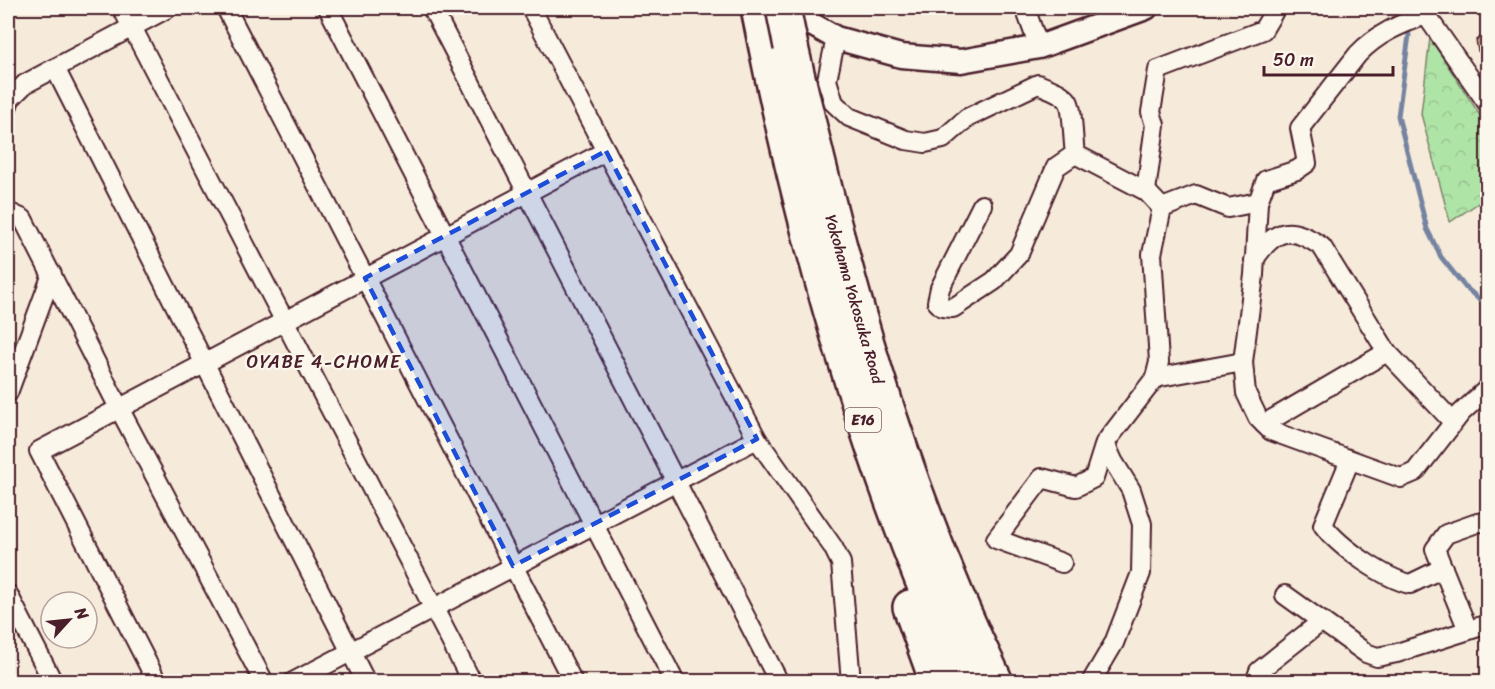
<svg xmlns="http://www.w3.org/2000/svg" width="1495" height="689" viewBox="0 0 1495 689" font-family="Sriracha,sans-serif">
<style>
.park{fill:url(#park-crowns);stroke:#7c8269;stroke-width:1.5}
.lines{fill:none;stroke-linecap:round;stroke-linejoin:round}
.stream{stroke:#7583a1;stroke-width:5}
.building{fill:url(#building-hatch);stroke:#4a1f2b;stroke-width:1.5}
.minor-casing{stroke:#4a1f2b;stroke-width:22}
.tertiary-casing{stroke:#4a1f2b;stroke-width:27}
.motorway-casing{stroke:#4a1f2b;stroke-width:38}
.minor{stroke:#fbf7ec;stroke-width:18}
.tertiary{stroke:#fbf7ec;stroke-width:22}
.motorway{stroke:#fbf7ec;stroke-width:33}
.motorway-bridge-casing{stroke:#4a1f2b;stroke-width:38;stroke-linecap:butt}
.motorway-bridge{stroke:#fbf7ec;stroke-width:33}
.marked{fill:#1d4ed8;fill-opacity:0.2;stroke:#1d4ed8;stroke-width:4.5;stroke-dasharray:12 8;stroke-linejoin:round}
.labels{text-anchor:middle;stroke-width:4.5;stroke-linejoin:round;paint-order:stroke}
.shield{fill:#fbf7ec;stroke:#7f6065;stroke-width:1.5}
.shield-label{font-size:15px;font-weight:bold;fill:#4a1f2b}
.street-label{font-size:16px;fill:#4a1f2b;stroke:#fbf7ec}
.neighbourhood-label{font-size:18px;letter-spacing:1.5px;fill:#4a1f2b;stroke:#fbf7ec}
</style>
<defs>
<pattern id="park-crowns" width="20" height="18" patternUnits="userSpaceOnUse" patternTransform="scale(1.5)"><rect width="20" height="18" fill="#afe4a7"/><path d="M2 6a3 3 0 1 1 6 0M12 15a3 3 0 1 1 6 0" fill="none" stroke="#98c390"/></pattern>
<pattern id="building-hatch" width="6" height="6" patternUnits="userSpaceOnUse" patternTransform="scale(1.5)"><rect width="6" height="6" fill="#e0ba91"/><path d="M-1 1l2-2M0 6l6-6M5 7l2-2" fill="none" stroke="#c29f7d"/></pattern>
</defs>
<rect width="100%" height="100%" fill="#f6ebda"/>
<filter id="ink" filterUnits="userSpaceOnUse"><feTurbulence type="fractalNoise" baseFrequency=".0167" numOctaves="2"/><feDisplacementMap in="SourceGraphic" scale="12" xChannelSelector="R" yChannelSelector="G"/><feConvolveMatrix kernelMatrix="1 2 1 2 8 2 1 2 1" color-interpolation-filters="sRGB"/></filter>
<g filter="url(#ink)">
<!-- park -->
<path class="park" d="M1430,38L1487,126V197L1450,222L1421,114Z"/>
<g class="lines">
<!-- stream -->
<path class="stream" d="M1399,8L1409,35L1398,116L1427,229L1441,257L1465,287L1488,307"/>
</g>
<!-- building -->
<path class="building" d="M1488,33V62L1478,51L1476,40Z"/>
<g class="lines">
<!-- minor casing -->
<g class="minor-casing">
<g id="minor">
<path d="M122,8L472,682"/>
<path d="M226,8L573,682"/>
<path d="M328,8L675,682"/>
<path d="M432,8L779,682"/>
<path d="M531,8L757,439L833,547L841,563L851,682"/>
<path d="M1025,8L1039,47"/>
<path d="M1423,8L1426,15L1488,104"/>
<path d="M836,38L827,80L834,103L849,117L906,140L925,143L943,139L967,118L1038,84C1047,88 1062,92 1068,101C1073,108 1073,143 1075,154L1056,167L1019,254L994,281L953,308L942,307L937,302L940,288L982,205"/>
<path d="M55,68L366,682"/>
<path d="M8,105L10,99L25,84L168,8"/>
<path d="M1075,154L1146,191L1162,208L1196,195L1228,208L1258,202L1266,180L1297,170L1307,163L1300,128L1358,54C1377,34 1400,24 1426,15"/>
<path d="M1146,191L1155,125L1151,112L1158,70L1263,30L1273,13V8"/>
<path d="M1258,202L1254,275L1243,362L1246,393L1258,418L1271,431L1401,478L1415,472L1461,413L1488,388"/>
<path d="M8,212L23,219L119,408L264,682"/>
<path d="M1254,260C1275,228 1291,225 1322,247L1387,352L1453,422"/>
<path d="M1155,378L1243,362"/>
<path d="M8,393L52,274"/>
<path d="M1264,424L1387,352"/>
<path d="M1350,460L1323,525C1339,547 1384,578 1410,584L1443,568"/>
<path d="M1062,563L996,539L1042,478L1076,487L1094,478L1105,443L1155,378L1159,362L1152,254L1162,208"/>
<path d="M8,594L53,682"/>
<path d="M1285,595L1366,653L1377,657L1397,653L1488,624"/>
<path d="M1468,630L1435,549L1446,534L1477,523L1488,521"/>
<path d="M157,682L39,451L606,151"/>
<path d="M293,682L757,439"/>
<path d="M1091,682L1114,643L1141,573L1142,524L1131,490L1113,461L1105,443"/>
<path d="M1255,682L1259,671L1322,621"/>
</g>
</g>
<!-- tertiary casing -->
<g class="tertiary-casing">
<path id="tertiary" d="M783,8L836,38L901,56L961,61L1039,47L1146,8"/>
</g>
<!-- motorway casing -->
<g class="motorway-casing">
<g id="motorway">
<path d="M758,8C803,239 868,466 965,682"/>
<path d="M791,47C841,265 897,479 996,682"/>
<path d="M910,607L937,682"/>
</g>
</g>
<!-- minor -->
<use href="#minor" class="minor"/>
<!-- tertiary -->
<use href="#tertiary" class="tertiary"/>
<!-- motorway -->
<use href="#motorway" class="motorway"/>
<!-- motorway-bridge casing -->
<g class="motorway-bridge-casing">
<path id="motorway-bridge" d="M783,8L791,47"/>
</g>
<!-- motorway-bridge -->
<use href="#motorway-bridge" class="motorway-bridge"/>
</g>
</g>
<!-- marked area -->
<path class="marked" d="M606,151L757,439L513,566L365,278Z"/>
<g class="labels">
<!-- shield labels -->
<rect class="shield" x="845" y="408" width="36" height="24" rx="4.5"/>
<g class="shield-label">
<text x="863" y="425">E16</text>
</g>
<!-- street labels -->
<g class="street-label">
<text transform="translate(855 299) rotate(74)" y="6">Yokohama Yokosuka Road</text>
</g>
<!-- neighbourhood labels -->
<g class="neighbourhood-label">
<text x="324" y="368">OYABE 4-CHOME</text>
</g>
</g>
<!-- margin -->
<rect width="1495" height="689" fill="none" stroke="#fbf7ec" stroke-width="30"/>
<rect x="15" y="15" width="1465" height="659" fill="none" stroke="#4a1f2b" stroke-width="2" filter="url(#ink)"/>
<!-- north arrow -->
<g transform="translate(69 620) rotate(63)"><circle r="28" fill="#fbf7ec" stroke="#b4a19f" stroke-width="1.5"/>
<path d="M0-4.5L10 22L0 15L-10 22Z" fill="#4a1f2b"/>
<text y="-9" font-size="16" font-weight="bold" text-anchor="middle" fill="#4a1f2b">N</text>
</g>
<!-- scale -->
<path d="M1264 66v9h129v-9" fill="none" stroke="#4a1f2b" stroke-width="3"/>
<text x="1273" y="66" font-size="18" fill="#4a1f2b" stroke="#fbf7ec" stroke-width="4.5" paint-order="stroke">50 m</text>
</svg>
